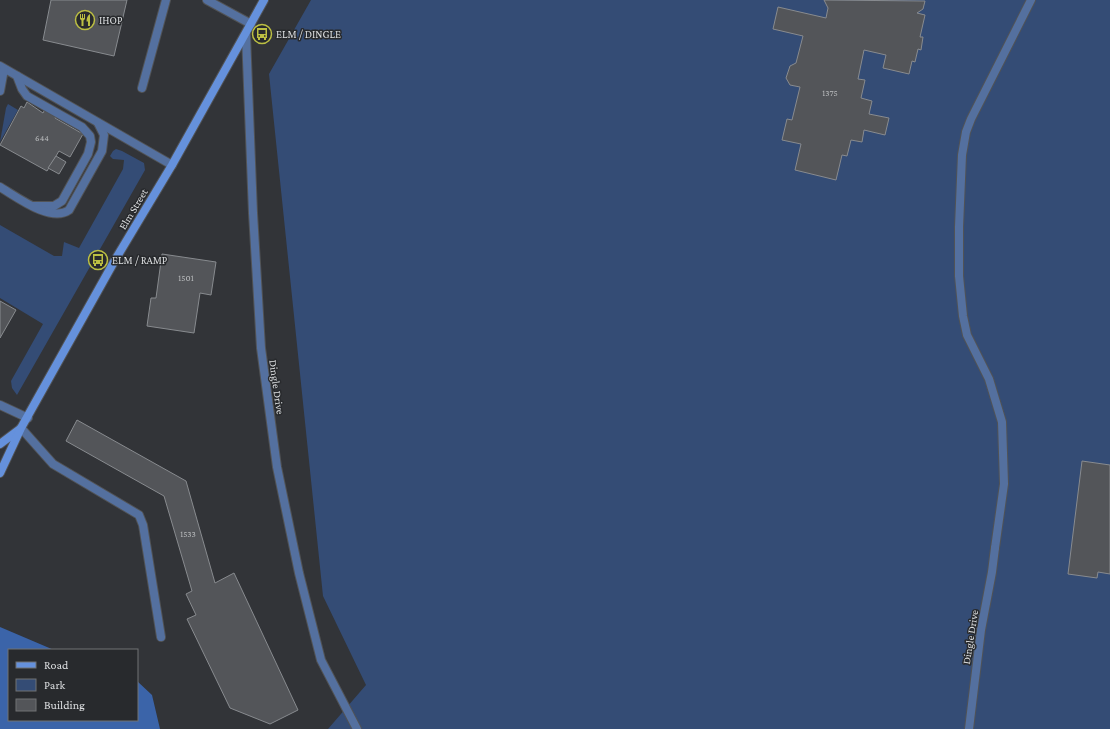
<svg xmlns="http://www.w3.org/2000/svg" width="1110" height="729" viewBox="0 0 1110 729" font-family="'Crimson Pro',serif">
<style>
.green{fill:#344c75}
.forest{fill:#3b64a9}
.building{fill:#535559;stroke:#888b8f}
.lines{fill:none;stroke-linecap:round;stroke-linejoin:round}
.lane-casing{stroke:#515356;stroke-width:10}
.street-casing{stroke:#515356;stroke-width:10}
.secondary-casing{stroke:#515356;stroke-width:10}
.lane{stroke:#54709f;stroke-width:8}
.street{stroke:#54709f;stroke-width:8}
.secondary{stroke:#6591dc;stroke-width:8}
.labels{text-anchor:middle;stroke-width:3;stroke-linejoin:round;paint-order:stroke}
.number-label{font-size:9px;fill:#babcbe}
.poi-label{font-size:11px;fill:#dcdee0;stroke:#282a2d;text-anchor:start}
.street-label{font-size:11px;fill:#dcdee0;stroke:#282a2d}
</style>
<rect width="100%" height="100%" fill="#323438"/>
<!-- green -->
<g class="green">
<path d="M311,0H1110V729H328L366,685L323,596L269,74Z"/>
<path d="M8,104L18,110L0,142L6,108Z"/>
<path d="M116,149L122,151L144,163L145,170L17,395L12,388L11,381L43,324L0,298V225L54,256H62L64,242L79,248L123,169L124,160L113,159L110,156L113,151Z"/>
</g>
<!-- forest -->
<path class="forest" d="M0,627L54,650H9V720H137V681L152,695L160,729H0Z"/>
<!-- building -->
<g class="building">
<path d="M51,0H127L114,56L43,40Z"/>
<path d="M824,0L925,1L923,9L917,13L925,15L920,37H923L921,50L918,49L915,62L912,61L909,74L883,68L886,55L864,50L858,79L865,80L861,98L872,101L869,114L889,118L885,135L864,130L862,142L851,140L847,156L842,155L836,180L795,170L801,144L782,140L787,119L792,120L800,87L790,85L786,78L790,66L796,63L803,36L773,29L778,7L826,18L828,8Z"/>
<path d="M27,102L43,113L45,109L56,116L55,118L83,134L70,157L59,151L47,171L0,145L21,106L24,108Z"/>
<path d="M56,156L66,162L59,174L48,168Z"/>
<path d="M162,254L216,262L211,295L200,293L194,333L147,326L151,298H156Z"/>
<path d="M0,301L16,310L0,338Z"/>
<path d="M77,420L186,481L215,583L234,573L298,710L270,724L230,708L187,619L196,615L186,594L192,591L164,496L66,441Z"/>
<path d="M1082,461L1110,465V574L1098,572L1097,578L1068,574Z"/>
</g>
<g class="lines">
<!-- lane casing -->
<g class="lane-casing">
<g id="lane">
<path d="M207,0L251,24"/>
<path d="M0,66L172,165"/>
<path d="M17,76L22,89L27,96L82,127L90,136L91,142L88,154L62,201L54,206H33"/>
<path d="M142,88L166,0"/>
<path d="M0,91L4,69"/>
<path d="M0,187C17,197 51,223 69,210L102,151L104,135L98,123"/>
<path d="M0,405L28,418"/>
<path d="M21,428L53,464L139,515L143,525L161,637"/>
<path d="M995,548L1004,484L1002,422L989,379L967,335L963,316L959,276V227L962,155L966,132L971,119L1031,0"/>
</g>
</g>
<!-- street casing -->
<g class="street-casing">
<g id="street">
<path d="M246,35L253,213L261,348L277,467L299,573L321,660L357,729"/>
<path d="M969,729L981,630L992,572L995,548"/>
</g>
</g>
<!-- secondary casing -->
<g class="secondary-casing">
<g id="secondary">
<path d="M0,444L20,429"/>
<path d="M0,473L21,428L115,260L172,165L264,0"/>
</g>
</g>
<!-- lane -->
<use href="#lane" class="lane"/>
<!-- street -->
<use href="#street" class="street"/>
<!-- secondary -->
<use href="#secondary" class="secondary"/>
</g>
<!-- icons -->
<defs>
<g id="restaurant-ring" transform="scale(1)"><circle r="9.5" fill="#282a2d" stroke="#bcbf43" stroke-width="1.5"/><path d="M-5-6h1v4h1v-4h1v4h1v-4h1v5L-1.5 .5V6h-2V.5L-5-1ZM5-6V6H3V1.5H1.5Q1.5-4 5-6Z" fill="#bcbf43"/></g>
<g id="bus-ring" transform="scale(1)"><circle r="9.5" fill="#282a2d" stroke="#bcbf43" stroke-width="1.5"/><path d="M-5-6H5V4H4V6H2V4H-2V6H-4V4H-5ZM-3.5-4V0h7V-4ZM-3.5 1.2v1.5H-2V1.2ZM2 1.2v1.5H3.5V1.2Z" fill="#bcbf43"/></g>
</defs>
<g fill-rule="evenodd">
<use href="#restaurant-ring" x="85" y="20"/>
<use href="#bus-ring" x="262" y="34"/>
<use href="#bus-ring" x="98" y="260"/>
</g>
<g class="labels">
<!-- number labels -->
<g class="number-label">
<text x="830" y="96">1375</text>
<text x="42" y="141">644</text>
<text x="186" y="281">1501</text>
<text x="188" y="537">1533</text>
</g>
<!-- poi labels -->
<g class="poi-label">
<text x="99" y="24">IHOP</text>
<text x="276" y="38">ELM / DINGLE</text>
<text x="112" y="264">ELM / RAMP</text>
</g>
<!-- street labels -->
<g class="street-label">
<text transform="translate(133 209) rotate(-59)" y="4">Elm Street</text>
<text transform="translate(277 387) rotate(82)" y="4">Dingle Drive</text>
<text transform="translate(970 637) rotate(-81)" y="4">Dingle Drive</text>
</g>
</g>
<!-- legend -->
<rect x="8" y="649" width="130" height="72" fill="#282a2d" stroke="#707275"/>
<rect x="16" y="662" width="20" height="6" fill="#6591dc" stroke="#707275"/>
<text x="44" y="669" font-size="12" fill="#dcdee0">Road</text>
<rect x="16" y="679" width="20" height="12" fill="#344c75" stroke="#707275"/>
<text x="44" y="689" font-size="12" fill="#dcdee0">Park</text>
<rect x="16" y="699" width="20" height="12" fill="#535559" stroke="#707275"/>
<text x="44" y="709" font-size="12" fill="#dcdee0">Building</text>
</svg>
